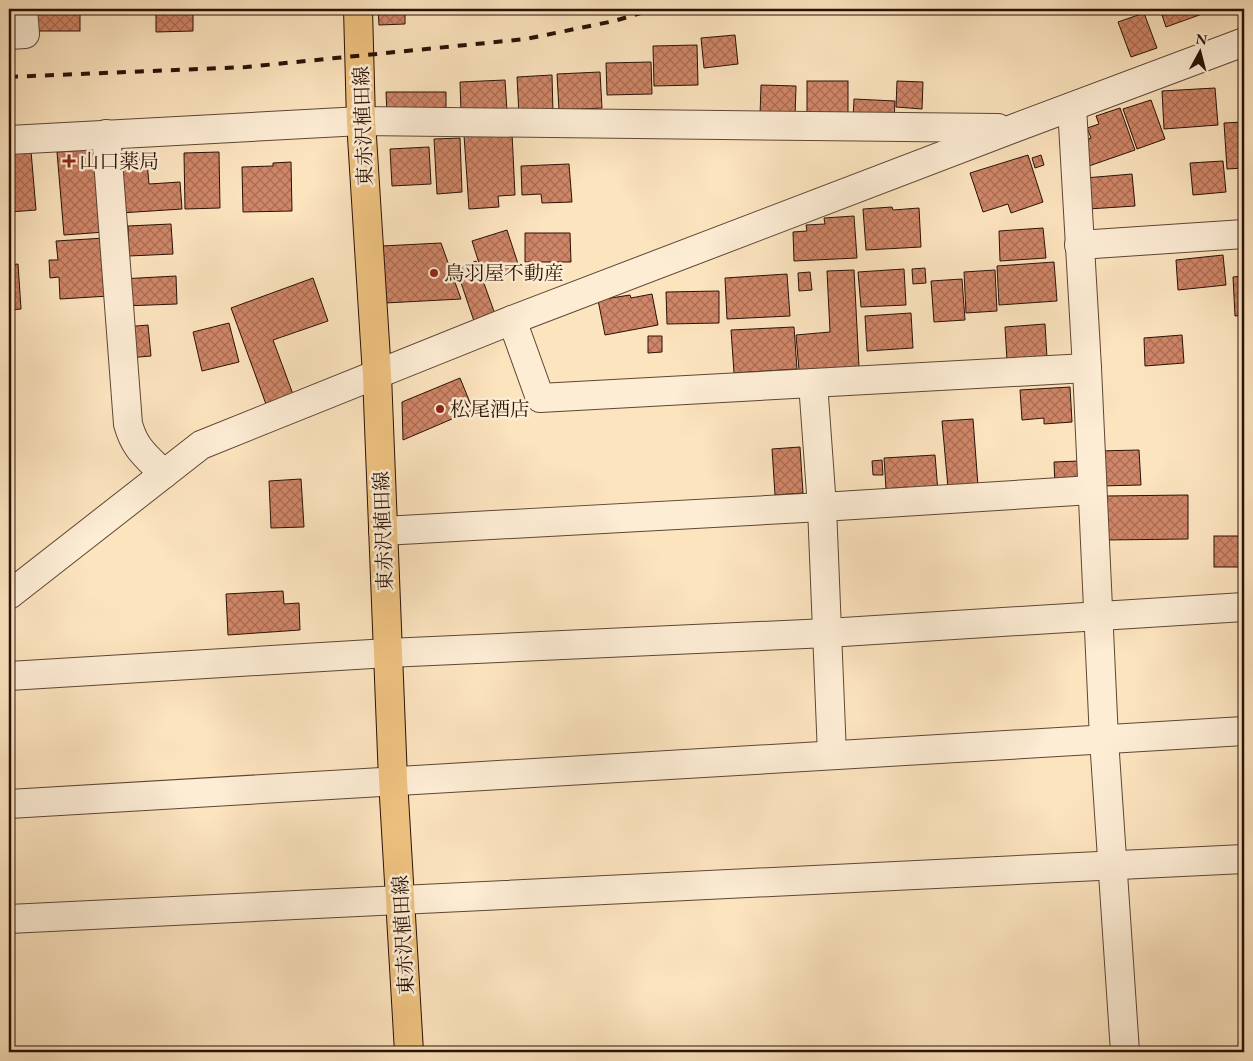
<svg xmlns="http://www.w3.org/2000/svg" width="1253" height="1061" viewBox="0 0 1253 1061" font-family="'EB Garamond','Noto Serif JP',serif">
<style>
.building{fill:url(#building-cross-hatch);stroke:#2a1106}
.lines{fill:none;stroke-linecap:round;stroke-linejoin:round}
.minor-casing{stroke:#5e4634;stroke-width:30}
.major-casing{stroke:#2a1106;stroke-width:30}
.minor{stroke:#fdedd5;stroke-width:28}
.major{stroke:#eec280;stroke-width:28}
.rail{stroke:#2a1106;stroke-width:4;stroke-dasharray:9 9;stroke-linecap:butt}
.poi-dot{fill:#8f2418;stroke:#fdedd5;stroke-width:2}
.labels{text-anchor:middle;stroke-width:5;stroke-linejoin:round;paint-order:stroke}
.street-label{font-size:20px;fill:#2a1106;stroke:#fdedd5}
.poi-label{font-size:20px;fill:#2a1106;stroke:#fdedd5;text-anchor:start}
</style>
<defs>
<pattern id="building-cross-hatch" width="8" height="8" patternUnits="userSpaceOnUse" patternTransform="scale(1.25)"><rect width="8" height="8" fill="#d08668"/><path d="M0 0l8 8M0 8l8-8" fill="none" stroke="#a96c54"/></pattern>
</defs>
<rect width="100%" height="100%" fill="#fce4bf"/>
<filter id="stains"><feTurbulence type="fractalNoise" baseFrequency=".004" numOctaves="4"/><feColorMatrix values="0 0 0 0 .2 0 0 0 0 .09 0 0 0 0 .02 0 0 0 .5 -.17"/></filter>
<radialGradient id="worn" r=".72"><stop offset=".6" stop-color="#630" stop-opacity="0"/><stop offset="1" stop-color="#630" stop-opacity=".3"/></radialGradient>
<!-- building -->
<g class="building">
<rect x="36" y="9" width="44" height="22"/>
<path d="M156,9H193V31L156,32Z"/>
<path d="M378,9H405V24L379,25Z"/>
<path d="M455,9H503L455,12Z"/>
<path d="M1160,9H1216L1166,27Z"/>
<path d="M1144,13L1157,48L1131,57L1118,22Z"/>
<path d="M735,35L738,64L704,68L701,38Z"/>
<path d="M697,45L698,85L654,86L653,46Z"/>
<path d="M651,62L652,94L607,95L606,63Z"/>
<path d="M600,72L602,108L559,110L557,74Z"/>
<path d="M552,75L553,113L519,115L517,77Z"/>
<path d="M505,80L507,111L461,113L460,82Z"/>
<rect x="807" y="81" width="41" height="38"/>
<path d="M897,81L923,82L922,109L896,107Z"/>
<path d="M761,85L796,86L795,117L760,116Z"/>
<path d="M1215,88L1218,125L1164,129L1162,91Z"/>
<path d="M386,92H446V114H387Z"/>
<path d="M854,99L895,101L894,122L853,120Z"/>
<path d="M1151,100L1165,139L1137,149L1123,109Z"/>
<path d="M1120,108L1135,150L1086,167L1078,143L1091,138L1087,128L1099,124L1096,116Z"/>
<path d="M1244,122V168L1227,169L1224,123Z"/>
<path d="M512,133L515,195L498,196L499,207L469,209L464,135Z"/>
<path d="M460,138L462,192L437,194L434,139Z"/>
<path d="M429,147L431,184L392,186L390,149Z"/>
<path d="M98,149L105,232L64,235L57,152Z"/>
<path d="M31,151L36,210L9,212V152Z"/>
<path d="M146,151L149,184L180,182L182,209L120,213L115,154Z"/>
<path d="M219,152L220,208L185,209L184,153Z"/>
<path d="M1028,155L1043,202L1011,213L1008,204L983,212L970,173Z"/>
<path d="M1041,155L1044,165L1035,168L1032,158Z"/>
<path d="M1223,161L1226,192L1193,195L1190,163Z"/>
<path d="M291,162L292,211L243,212L242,167L273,166V163Z"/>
<path d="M569,164L572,202L542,203L541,194L522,195L521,166Z"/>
<path d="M1132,174L1135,206L1088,209L1085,178Z"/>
<path d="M892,207L893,210L919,208L921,247L866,250L863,209Z"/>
<path d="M854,216L857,258L794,261L793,232L807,231L806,225L825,224L824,218Z"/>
<path d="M171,224L173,254L129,256L128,226Z"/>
<path d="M1043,228L1046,258L1000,261L999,231Z"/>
<path d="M507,230L520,270L485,282L472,241Z"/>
<path d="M525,233H570L571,262H525Z"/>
<path d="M105,238L109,296L60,299L59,277L50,278L49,260H58L56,241Z"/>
<path d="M441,243L461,299L385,303L382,246Z"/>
<path d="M1223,255L1226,285L1178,290L1176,260Z"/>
<path d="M476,261L496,317L475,324L456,268Z"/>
<path d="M1054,262L1057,301L999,305L997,266Z"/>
<path d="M18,264L21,309L9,310V265Z"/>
<path d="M925,268L926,283L913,284L912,269Z"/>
<path d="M904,269L906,305L861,307L858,272Z"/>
<path d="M854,270L859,367L799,370L796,335L830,332L827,271Z"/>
<path d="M995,270L997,311L966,313L964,272Z"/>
<path d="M810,272L812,290L799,291L798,273Z"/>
<path d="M787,274L790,316L727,319L725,278Z"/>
<path d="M176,276L177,304L123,306L121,279Z"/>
<path d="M1244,276V315L1235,316L1233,277Z"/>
<path d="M313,278L328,321L273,340L294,397L267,407L231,308Z"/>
<path d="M962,279L965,320L934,322L931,281Z"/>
<path d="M719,291V323L667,324L666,292Z"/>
<path d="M652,294L658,325L605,335L598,300L630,295L631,298Z"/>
<path d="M911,313L913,348L867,351L865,316Z"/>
<path d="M229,323L239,362L202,371L193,332Z"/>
<path d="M1045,324L1047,358L1007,361L1005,327Z"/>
<path d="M148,325L151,356L127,358L125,327Z"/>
<path d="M794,327L797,369L734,373L731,330Z"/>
<path d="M1182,335L1184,363L1145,366L1144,338Z"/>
<path d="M648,336H662V352L648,353Z"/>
<path d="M460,378L473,410L403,440L402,402Z"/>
<path d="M1070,387L1072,422L1044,424V418L1022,420L1020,390Z"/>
<path d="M1240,393H1244V432H1242Z"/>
<path d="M973,419L978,486L948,488L942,421Z"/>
<path d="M800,447L803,493L775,495L772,449Z"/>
<path d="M1139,450L1141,485L1100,486L1098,451Z"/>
<path d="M935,455L938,492L909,494L908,487L886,489L884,458Z"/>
<path d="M882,460L883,475H873L872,461Z"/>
<path d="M1079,461L1080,485L1055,486L1054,462Z"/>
<path d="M301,479L304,527L271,528L269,481Z"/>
<path d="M1188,495V539L1106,540V496Z"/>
<rect x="1214" y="536" width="28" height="31"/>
<path d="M283,591L284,604L299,603L300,630L228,635L226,594Z"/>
</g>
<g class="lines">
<!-- minor casing -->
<g class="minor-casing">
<g id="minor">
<path d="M9,35L25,34L23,9"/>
<path d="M1072,107L1087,368L1104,739L1125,1052"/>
<path d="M106,134L128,424C135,449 146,456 164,474"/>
<path d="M9,140L361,121L998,128"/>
<path d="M1079,245L1244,234"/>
<path d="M512,320L540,398L1087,368"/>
<path d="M813,383L822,507L832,755"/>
<path d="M383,531L822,507L1092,490"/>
<path d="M9,595L201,445L512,320L1012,129L1244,42"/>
<path d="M9,676L388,653L827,633L1244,607"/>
<path d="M9,804L1244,731"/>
<path d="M9,919L1244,859"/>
</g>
</g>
<!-- major casing -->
<g class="major-casing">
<path id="major" d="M358,9L361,121L377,375L393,780L409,1052"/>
</g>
<!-- minor -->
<use href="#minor" class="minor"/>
<!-- major -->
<use href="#major" class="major"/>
<!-- rail -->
<path class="rail" d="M9,77L246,67L526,39L614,21L655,9"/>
</g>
<!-- markers -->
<g class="poi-dot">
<path d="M66.5 153.5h5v5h5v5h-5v5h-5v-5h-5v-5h5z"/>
<circle cx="434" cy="273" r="5"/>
<circle cx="440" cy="409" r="5"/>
</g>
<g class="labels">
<!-- street labels -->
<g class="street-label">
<text transform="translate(363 126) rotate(-92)" y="7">東赤沢植田線</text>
<text transform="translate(383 531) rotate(-92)" y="7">東赤沢植田線</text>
<text transform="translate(403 935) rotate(-93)" y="7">東赤沢植田線</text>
</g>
<!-- poi labels -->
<g class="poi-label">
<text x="79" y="168">山口薬局</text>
<text x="444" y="280">鳥羽屋不動産</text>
<text x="450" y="416">松尾酒店</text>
</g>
</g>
<!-- margin -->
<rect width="1253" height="1061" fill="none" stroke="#fce4bf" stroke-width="30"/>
<rect x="10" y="10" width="1233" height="1041" fill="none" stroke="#2a1106" stroke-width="2.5"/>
<rect x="15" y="15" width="1223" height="1031" fill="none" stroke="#2a1106"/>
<!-- north arrow -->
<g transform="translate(1200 52) rotate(7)" stroke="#fdedd5" stroke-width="4" paint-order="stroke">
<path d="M0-4L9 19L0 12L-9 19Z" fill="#2a1106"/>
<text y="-8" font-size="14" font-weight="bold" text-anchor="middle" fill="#2a1106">N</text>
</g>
<rect width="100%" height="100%" filter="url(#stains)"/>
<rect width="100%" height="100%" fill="url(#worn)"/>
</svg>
